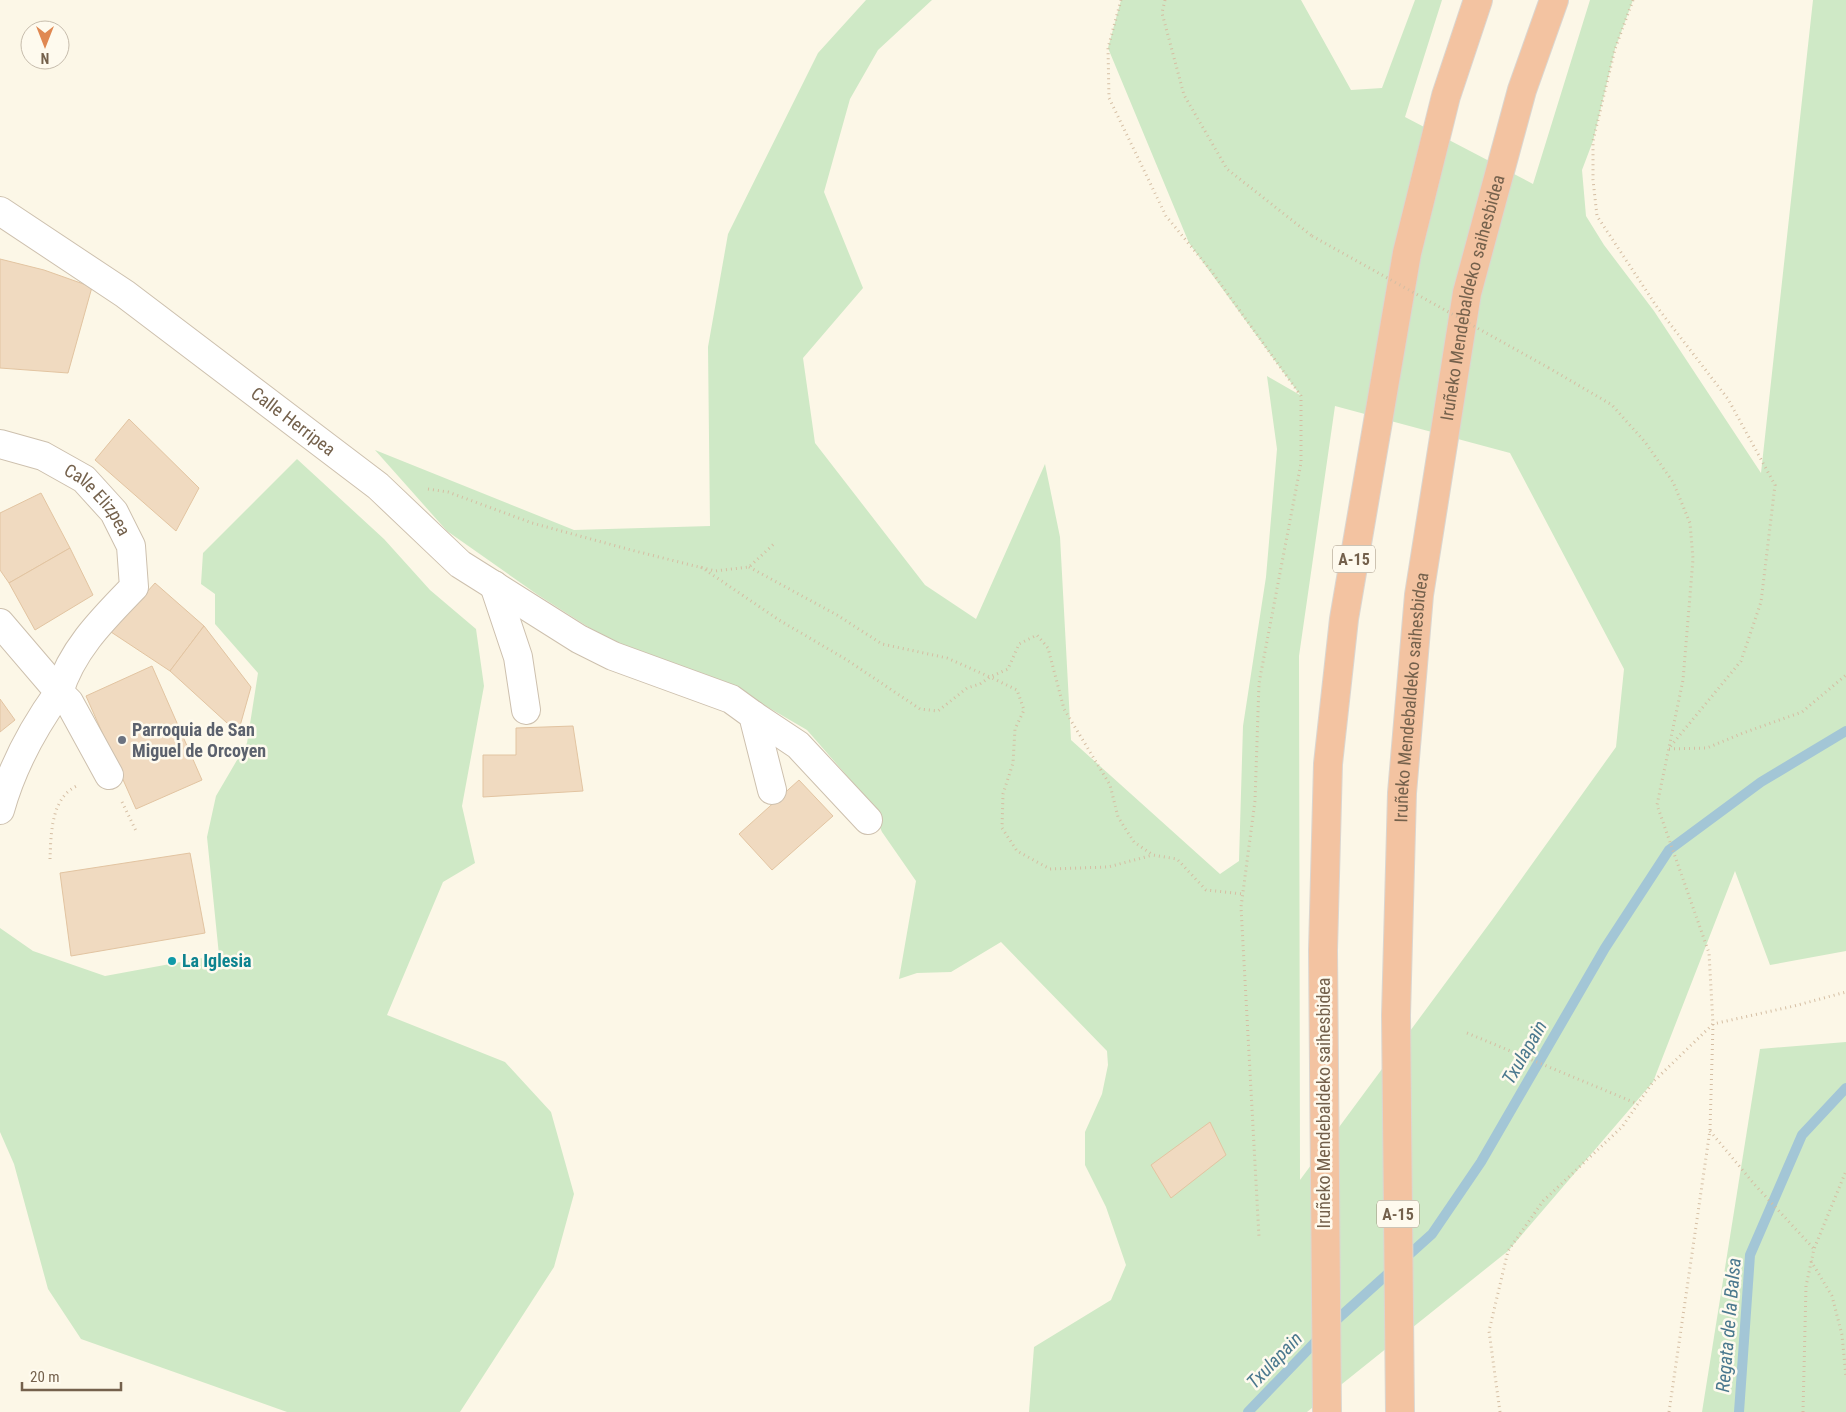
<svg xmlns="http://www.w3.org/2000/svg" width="1846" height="1412" viewBox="0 0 1846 1412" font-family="'Roboto Condensed',sans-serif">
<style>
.green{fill:#cfe9c6;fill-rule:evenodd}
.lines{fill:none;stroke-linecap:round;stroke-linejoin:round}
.stream{stroke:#a3c6d6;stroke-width:10}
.building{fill:#f0dac0;stroke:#e2c4a1}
.minor-casing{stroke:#cdc0ae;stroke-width:30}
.motorway-casing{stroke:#dbd6d0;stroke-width:30}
.path{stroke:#d5bea3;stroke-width:3;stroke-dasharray:1 4;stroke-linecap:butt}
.minor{stroke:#fff;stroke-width:28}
.motorway{stroke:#f3c3a1;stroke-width:28}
.path-bridge{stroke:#d5bea3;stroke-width:3;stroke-dasharray:1 4;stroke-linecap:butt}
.worship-dot{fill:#6b7280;stroke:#fefaee;stroke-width:2}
.culture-dot{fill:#0f9aa8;stroke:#fefaee;stroke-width:2}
.labels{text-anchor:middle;stroke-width:5;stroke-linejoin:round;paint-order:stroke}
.shield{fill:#fefaee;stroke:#9d8f7d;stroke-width:1}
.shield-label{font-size:16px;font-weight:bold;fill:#74614c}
.street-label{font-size:18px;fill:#74614c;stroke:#fefaee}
.worship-label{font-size:18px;font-weight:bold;fill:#5b616d;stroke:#fefaee;text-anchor:start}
.culture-label{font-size:18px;font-weight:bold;fill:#0d838f;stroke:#fefaee;text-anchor:start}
.water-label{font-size:19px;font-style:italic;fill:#4a788e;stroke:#fefaee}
</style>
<rect width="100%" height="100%" fill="#fcf7e7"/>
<!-- green -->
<g class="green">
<path d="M866,0H932L878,50L850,99L824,192L863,288L803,358L815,443L925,585L976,619L1045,464L1060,537L1071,740L1220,874L1239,861L1243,726L1266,577L1277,449L1267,376L1300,395L1189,243L1108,48L1121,0H1301L1351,90L1382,88L1415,0H1442L1405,117L1533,184L1590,0H1633L1615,49L1593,141L1582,170L1586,216L1604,245L1654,311L1761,473L1813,0H1846V951L1770,965L1735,871L1653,1082L1508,1251L1307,1412H1029L1034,1347L1111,1300L1126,1265L1106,1207L1085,1165V1132L1102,1094L1108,1065L1107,1051L1001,942L951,972L917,973L899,979L916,881L882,832L868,800L807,730L733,687L607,639L538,595L447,531L375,450L574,530L710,526L708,347L728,234L818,53ZM1335,406L1510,453L1624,669L1616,747L1492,920L1300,1180L1299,656Z"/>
<path d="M297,459L384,539L430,590L476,629L484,686L462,806L475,863L443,882L387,1015L505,1062L551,1112L574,1194L554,1267L460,1412H287L81,1339L48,1289L14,1164L0,1132V928L33,951L105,976L219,955L207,837L216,796L247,743L258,673L215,624V594L201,584L203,553Z"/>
<path d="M1846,1042V1412H1702L1760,1049Z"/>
</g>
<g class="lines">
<!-- stream -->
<g class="stream">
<path d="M1332,1324L1432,1234L1481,1162L1605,948L1669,850L1761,782L1846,731"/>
<path d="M1248,1412L1322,1335"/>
<path d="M1739,1412L1750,1255L1802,1135L1846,1088"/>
</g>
</g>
<!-- building -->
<g class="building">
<path d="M0,259L44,270L92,287L68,373L0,368Z"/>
<path d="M129,419L199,488L176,531L95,460Z"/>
<path d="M41,493L70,548L9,583L0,570V513Z"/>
<path d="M70,548L93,595L35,630L9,583Z"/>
<path d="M155,583L204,626L170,671L111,632Z"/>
<path d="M204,626L251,687L238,733L170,671Z"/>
<path d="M152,666L202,780L136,809L86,696Z"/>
<path d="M0,699L15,720L0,732Z"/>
<path d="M573,726L583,791L483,797V755H516V728Z"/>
<path d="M799,780L833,816L772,870L739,834Z"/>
<path d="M190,853L205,933L71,956L60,873Z"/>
<path d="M1210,1122L1226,1155L1171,1198L1151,1165Z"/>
</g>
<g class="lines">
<!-- minor casing -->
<g class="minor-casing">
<g id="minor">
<path id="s1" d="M0,211L125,294L378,486L460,564L579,639L613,656L731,699L753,715L772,790"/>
<path id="s2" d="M0,444L43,456L84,479L114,512L131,546L134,587C104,618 72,649 59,692L69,702L109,775"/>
<path d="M494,585L518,657L526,710"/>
<path d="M0,623L59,692C33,728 12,767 0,810"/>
<path d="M753,715L798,745L868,820"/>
</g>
</g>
<!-- motorway casing -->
<g class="motorway-casing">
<g id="motorway">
<path d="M1327,1412L1323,950L1328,764L1344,619L1407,253L1446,96L1478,0"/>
<path id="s3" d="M1400,1412L1396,1015L1402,793L1419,595L1467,293L1522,90L1554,0"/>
</g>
</g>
<!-- path -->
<g class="path">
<path d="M1121,0L1108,48L1109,98L1166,216L1212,272L1301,396V463L1259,683L1255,801L1241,907L1259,1237"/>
<path d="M1165,0L1162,13L1184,95L1227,169L1312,236"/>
<path d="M1633,0L1615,49L1593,141V180L1597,216L1657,307L1728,399L1775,485L1761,602L1741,661L1670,747"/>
<path d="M428,489L448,492L532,523L631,550L715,571L749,567L776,542"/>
<path d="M701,567L779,620L847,660L920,709L938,711L967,688L980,684L990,677L1017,690L1024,710L1015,729L1013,763L1003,794L1002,828L1017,851L1050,869L1108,867L1153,855"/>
<path d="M749,567L837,615L882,644L947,658L990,677L1008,669L1019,644L1037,635L1048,648L1064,709L1110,785L1118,817L1134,842L1153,855L1177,859L1206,890L1243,894"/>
<path d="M1669,749L1707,748L1743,733L1802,712L1846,675"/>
<path d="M122,802L136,831"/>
<path d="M50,859C51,833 51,796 79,785"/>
<path d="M1467,1033L1638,1104"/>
<path d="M1710,1131L1755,1185L1814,1249"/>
<path d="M1811,1261L1832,1296L1842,1335L1846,1377"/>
<path d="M1500,1412L1489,1331L1508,1251L1543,1201L1622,1127L1653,1082L1713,1024L1709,953L1657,805L1683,680L1693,559L1690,523L1673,482L1645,442L1612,405L1549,368"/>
<path d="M1669,1412L1710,1130L1713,1024L1794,1006L1846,992"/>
<path d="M1803,1412L1806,1286L1814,1249L1846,1171"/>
</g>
<!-- minor -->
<use href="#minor" class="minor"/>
<!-- motorway -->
<use href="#motorway" class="motorway"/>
<!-- path-bridge -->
<path class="path-bridge" d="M1312,236L1549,368"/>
</g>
<!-- markers -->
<circle class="worship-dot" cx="122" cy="740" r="5"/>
<circle class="culture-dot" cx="172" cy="961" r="5"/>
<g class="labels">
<!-- shield labels -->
<g class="shield">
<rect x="1333" y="545.5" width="42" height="27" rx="4"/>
<rect x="1377" y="1200.5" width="42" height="27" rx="4"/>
</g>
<g class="shield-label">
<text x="1354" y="565">A-15</text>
<text x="1398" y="1220">A-15</text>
</g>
<!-- street labels -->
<g class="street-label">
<text dy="6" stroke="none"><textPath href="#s3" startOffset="1120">Iruñeko Mendebaldeko saihesbidea</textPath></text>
<text dy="6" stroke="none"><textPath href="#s1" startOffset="361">Calle Herripea</textPath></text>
<text dy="6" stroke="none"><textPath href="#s2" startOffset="116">Calle Elizpea</textPath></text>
<text dy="6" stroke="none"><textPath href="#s3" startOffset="715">Iruñeko Mendebaldeko saihesbidea</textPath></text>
<text transform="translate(1324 1103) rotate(-90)" y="6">Iruñeko Mendebaldeko saihesbidea</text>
</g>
<!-- worship labels -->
<g class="worship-label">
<text x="132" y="736">Parroquia de San<tspan x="132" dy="21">Miguel de Orcoyen</tspan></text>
</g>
<!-- culture labels -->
<g class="culture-label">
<text x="182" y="967">La Iglesia</text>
</g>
<!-- water labels -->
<g class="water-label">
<text transform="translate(1524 1052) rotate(-60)" y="7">Txulapain</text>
<text transform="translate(1728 1325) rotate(-85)" y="7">Regata de la Balsa</text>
<text transform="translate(1274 1360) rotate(-46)" y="7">Txulapain</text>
</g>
</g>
<!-- north arrow -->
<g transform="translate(45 45) rotate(180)"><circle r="24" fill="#fefaee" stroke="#c7bdad"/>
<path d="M0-4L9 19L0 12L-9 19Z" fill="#e08852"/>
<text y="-8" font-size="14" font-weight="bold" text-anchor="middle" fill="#74614c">N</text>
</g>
<!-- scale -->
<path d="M22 1382v8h99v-8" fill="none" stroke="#74614c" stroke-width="2.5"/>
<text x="30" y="1382" font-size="15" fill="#74614c" stroke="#fefaee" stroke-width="4" paint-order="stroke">20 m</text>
</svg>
